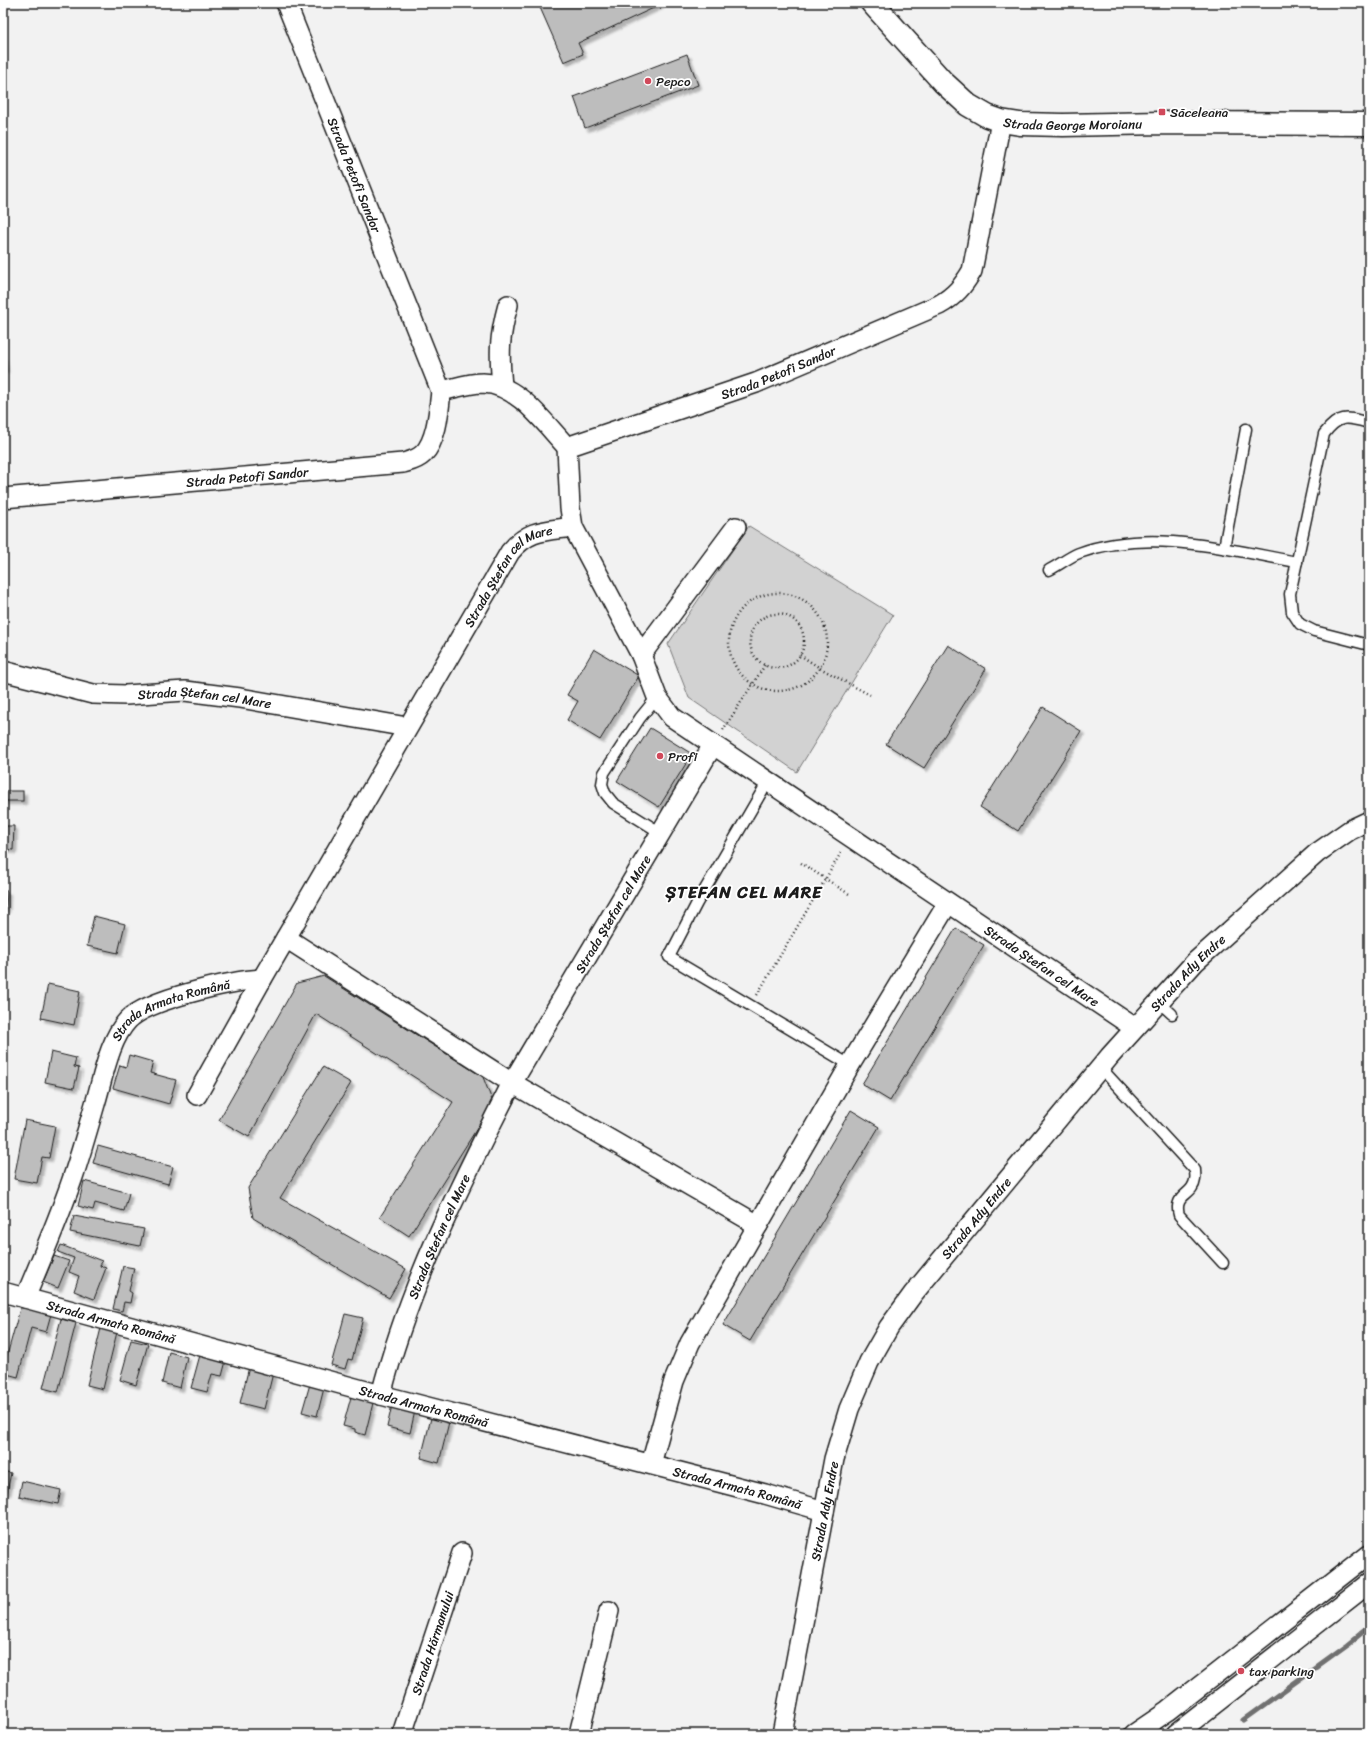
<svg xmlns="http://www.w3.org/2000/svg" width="1372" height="1737" viewBox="0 0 1372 1737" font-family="Sriracha,sans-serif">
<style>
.green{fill:#d2d2d2;stroke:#777}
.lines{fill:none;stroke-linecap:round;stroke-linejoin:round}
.stream{stroke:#707070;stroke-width:5}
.building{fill:#bdbdbd;stroke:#1c1c1c;filter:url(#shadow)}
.lane-casing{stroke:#1c1c1c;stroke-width:13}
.street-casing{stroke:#1c1c1c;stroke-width:22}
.secondary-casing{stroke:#1c1c1c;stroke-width:25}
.path{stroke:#1c1c1c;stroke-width:2.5;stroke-dasharray:1 3;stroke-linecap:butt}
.lane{stroke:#fff;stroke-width:10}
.street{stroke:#fff;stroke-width:19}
.secondary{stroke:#fff;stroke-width:22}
.poi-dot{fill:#d1495b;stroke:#fff;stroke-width:1.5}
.labels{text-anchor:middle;stroke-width:3.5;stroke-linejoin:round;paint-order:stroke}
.poi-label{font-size:13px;fill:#1c1c1c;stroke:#fff;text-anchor:start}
.street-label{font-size:13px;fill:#1c1c1c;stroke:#fff}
.district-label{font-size:17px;font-weight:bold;letter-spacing:1px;fill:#1c1c1c;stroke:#fff}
</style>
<defs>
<filter id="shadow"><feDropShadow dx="3.5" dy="3.5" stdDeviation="1" flood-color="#0004"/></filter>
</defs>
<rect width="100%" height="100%" fill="#f2f2f2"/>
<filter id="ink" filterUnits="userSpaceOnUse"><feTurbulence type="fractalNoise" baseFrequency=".025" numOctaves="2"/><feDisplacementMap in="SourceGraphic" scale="8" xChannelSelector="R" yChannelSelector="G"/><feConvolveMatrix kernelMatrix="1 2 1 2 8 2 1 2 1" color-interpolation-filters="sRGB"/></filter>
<g filter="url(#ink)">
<!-- green -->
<path class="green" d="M749,526L893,615L797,772L689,698L668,644Z"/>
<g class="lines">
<!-- stream -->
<path class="stream" d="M1243,1720L1348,1644L1369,1627"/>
</g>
<!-- building -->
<g class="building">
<path d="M538,3H659L660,5L578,43L583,54L564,62Z"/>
<path d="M687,54L698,85L585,128L574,97Z"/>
<path d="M3,356L5,369H3Z"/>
<path d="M948,645L986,669L924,768L886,744Z"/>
<path d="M594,649L639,676L600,740L567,720L578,701L567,695Z"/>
<path d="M1043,707L1081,731L1018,831L980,807Z"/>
<path d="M650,728L692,754L659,807L617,781Z"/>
<rect x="3" y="791" width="20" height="10"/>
<path d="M3,826H14L13,850L3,849Z"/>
<path d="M3,891H7L6,909H3Z"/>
<path d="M94,916L125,924L118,953L87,946Z"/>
<path d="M956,928L984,945L890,1101L862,1084Z"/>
<path d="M324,976L483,1077L493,1103L409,1236L380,1217L453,1102L316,1014L249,1137L219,1120L297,983Z"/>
<path d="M48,984L80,991L74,1025L41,1018Z"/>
<path d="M51,1052L76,1058L74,1067L79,1068L74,1088L45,1082Z"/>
<path d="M129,1055L153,1062L150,1073L176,1080L169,1104L113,1088L120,1065L126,1067Z"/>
<path d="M323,1067L351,1083L280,1198L406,1269L389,1298L253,1218L248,1188Z"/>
<path d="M851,1110L879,1127L750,1341L723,1325Z"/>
<path d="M25,1120L55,1126L49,1158L42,1157L37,1183L14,1179Z"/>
<path d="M98,1146L173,1167L168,1184L93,1163Z"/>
<path d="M84,1181L129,1193L124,1211L95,1203L93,1210L78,1206Z"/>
<path d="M74,1216L144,1229L140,1246L70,1232Z"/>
<path d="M61,1245L102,1261L100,1266L106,1268L94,1299L74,1291L79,1276L69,1272L74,1258L58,1252Z"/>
<path d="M54,1256L69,1261L58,1288L43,1282Z"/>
<path d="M123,1266L134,1268L129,1291L132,1293L130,1303L124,1302L122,1311L113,1309Z"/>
<path d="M21,1305L51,1314L46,1332L31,1328L18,1377L3,1373V1370Z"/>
<path d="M345,1314L363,1318L352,1360L348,1359L345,1369L331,1365Z"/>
<path d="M61,1319L76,1323L58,1392L43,1388Z"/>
<path d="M101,1328L117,1332L103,1389L87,1385Z"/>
<path d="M131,1340L148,1344L136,1385L120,1380Z"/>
<path d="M169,1352L187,1357L180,1388L162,1383Z"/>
<path d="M200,1355L226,1361L222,1376L212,1374L207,1392L191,1388Z"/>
<path d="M249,1367L273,1373L264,1409L240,1403Z"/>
<path d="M310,1384L324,1388L317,1416L302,1412Z"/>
<path d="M351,1397L373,1403L365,1435L355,1432V1429L343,1426Z"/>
<path d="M392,1405L415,1411L410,1433L387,1427Z"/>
<path d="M431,1418L449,1422L439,1463L421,1458Z"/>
<path d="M3,1471L11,1473L7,1492H3Z"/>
<path d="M22,1481L61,1490L58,1504L19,1496Z"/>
</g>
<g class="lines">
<!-- lane casing -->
<g class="lane-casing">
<g id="lane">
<path d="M1369,423C1347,417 1339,414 1324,434L1290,594L1292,612L1300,624L1314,631L1369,645"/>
<path d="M1224,548L1246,429"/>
<path d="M1049,570C1059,565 1069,557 1079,553C1149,528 1226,549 1297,562"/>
<path d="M657,697L640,718L604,773L602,784L605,793L613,803L661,833"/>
<path d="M768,781L697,903L669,957L850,1065"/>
<path d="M1159,1002L1172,1014"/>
<path d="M1100,1067L1195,1170C1195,1173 1196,1177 1195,1180C1193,1196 1173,1194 1179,1215L1223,1263"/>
</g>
</g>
<!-- street casing -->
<g class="street-casing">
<g id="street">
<path id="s1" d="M286,3L441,391C455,388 469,383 483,383C518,384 545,424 567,447"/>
<path d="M502,386C499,353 499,338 508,305"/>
<path id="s2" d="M567,447L570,508L573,527L641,655L657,697L672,717L1135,1028"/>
<path id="s3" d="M567,447L756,383L939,305C955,296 963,286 972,271L1001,121"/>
<path id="s4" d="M3,498L403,463C410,461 417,460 423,454C437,441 439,409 441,391"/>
<path d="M641,655L736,527"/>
<path id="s5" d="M3,671L93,694L126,695L185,691L240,698L407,727"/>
<path d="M286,938L512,1083L758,1225"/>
<path id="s6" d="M197,1095L262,979L510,552C529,529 545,531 573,527"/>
<path id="s7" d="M3,1292L381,1395L765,1494L824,1511"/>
<path id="s8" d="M25,1298C42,1258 59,1218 73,1177C81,1153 88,1128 95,1104C103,1078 109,1040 128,1020C148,999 232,981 262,979"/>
<path id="s9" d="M381,1395C409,1285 461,1183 512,1083L713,745"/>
<path d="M651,1464L674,1381L690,1343L850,1065L948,903"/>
<path id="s10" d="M402,1734L462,1553"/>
<path d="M579,1734L609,1611"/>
<path id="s11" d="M782,1734L834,1459L849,1409L869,1362L889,1327L913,1294L1110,1056L1195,962L1317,853L1350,830L1369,821"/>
<path d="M1134,1734L1168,1711L1369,1554"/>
<path d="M1176,1734L1369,1583"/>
</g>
</g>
<!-- secondary casing -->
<g class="secondary-casing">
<g id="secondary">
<path id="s12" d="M872,3L943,82L968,105L987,116L1001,121L1020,124L1063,125L1161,123L1369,124"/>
</g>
</g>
<!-- path -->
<g class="path">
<circle cx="778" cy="642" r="49"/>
<circle cx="777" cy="641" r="27"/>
<path d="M800,655L820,668L870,695"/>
<path d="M723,730L765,665"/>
<path d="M801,863L849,894"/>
<path d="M757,995L842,851"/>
</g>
<!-- lane -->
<use href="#lane" class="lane"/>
<!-- street -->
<use href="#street" class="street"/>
<!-- secondary -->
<use href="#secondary" class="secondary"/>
</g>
</g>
<!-- markers -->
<g class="poi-dot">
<circle cx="648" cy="81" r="4"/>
<rect x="1158" y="108" width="8" height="8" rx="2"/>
<circle cx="660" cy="756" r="4"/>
<circle cx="1241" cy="1671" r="4"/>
</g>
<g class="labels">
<!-- poi labels -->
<g class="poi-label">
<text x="656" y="86">Pepco</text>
<text x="1170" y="117">Săceleana</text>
<text x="668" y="761">Profi</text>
<text x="1249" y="1676">tax parking</text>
</g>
<!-- street labels -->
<g class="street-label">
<text dy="5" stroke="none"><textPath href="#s12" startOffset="249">Strada George Moroianu</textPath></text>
<text dy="5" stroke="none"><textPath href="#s1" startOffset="185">Strada Petofi Sandor</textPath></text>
<text dy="5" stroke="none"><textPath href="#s3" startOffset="224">Strada Petofi Sandor</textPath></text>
<text dy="5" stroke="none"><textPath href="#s4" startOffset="245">Strada Petofi Sandor</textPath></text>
<text dy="5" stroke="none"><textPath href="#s6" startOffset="609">Strada Ștefan cel Mare</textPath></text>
<text dy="5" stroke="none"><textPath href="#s5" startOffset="205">Strada Ștefan cel Mare</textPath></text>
<text dy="5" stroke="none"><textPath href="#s9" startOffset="536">Strada Ștefan cel Mare</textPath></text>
<text dy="5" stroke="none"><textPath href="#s2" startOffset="741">Strada Ștefan cel Mare</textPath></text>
<text dy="5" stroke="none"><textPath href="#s11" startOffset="887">Strada Ady Endre</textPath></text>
<text dy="5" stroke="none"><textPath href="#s8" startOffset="340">Strada Armata Română</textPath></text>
<text dy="5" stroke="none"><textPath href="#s11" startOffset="563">Strada Ady Endre</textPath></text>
<text dy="5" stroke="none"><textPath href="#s9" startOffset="169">Strada Ștefan cel Mare</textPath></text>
<text dy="5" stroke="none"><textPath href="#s7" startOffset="112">Strada Armata Română</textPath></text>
<text dy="5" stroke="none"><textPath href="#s7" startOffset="436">Strada Armata Română</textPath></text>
<text dy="5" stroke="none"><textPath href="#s7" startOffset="760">Strada Armata Română</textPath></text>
<text dy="5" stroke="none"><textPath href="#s11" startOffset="227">Strada Ady Endre</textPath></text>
<text dy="5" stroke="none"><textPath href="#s10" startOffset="96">Strada Hărmanului</textPath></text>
</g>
<!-- district labels -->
<g class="district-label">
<text x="744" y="898">ȘTEFAN CEL MARE</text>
</g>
</g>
<!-- margin -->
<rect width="1372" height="1737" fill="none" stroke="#fff" stroke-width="16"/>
<rect x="8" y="8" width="1356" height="1721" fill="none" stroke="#1c1c1c" stroke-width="1.5" filter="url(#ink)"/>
</svg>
